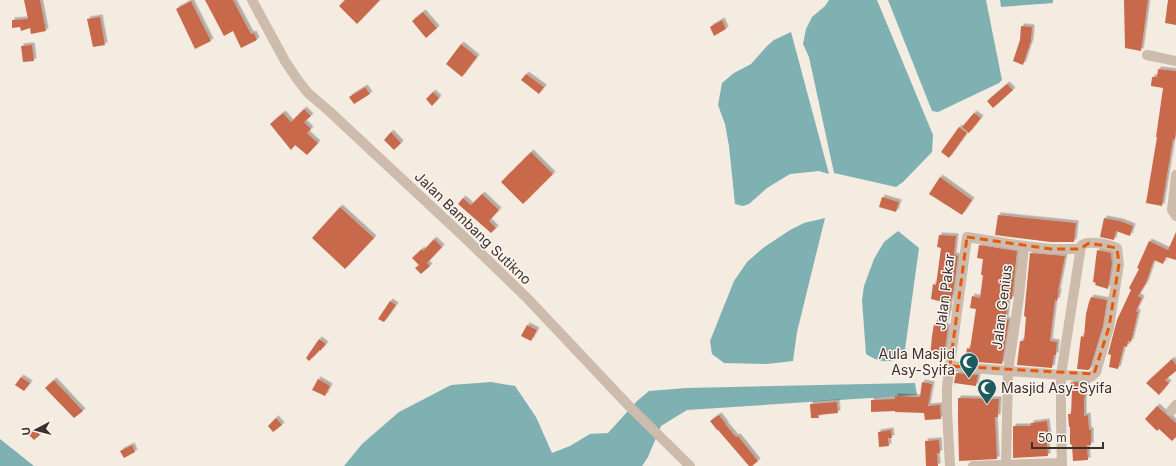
<svg xmlns="http://www.w3.org/2000/svg" width="1176" height="466" viewBox="0 0 1176 466" font-family="Inter,sans-serif">
<style>
.water{fill:#7fb0b2}
.building{fill:#c8694b;filter:url(#shadow)}
.lines{fill:none;stroke-linecap:round;stroke-linejoin:round}
.minor{stroke:#cdbbac;stroke-width:10}
.tertiary{stroke:#cdbbac;stroke-width:10}
.marked{fill:none;stroke:#e8590c;stroke-width:3;stroke-dasharray:8 5;stroke-linejoin:round}
.labels{text-anchor:middle;stroke-width:3;stroke-linejoin:round;paint-order:stroke}
.street-label{font-size:14px;fill:#3b302b;stroke:#fbf5ee}
.poi-label{font-size:14px;fill:#3b302b;stroke:#fbf5ee;text-anchor:end}
</style>
<defs>
<filter id="shadow"><feDropShadow dx="2.5" dy="-2.5" stdDeviation="0" flood-color="#0004"/></filter>
</defs>
<rect width="100%" height="100%" fill="#f4ebe1"/>
<!-- water -->
<g class="water">
<path d="M829,0H877L933,135L932,152L903,182L896,187L834,173L809,57L803,44L806,29L812,17L825,6Z"/>
<path d="M888,0H986L1002,80L999,83L938,112L932,111Z"/>
<path d="M1000,0H1053V3L1001,7Z"/>
<path d="M791,32L829,174L819,171L790,174L767,188L749,204L743,206L735,204L729,146L725,124L718,105L722,83L734,73L751,64L767,46L774,40Z"/>
<path d="M825,218L797,332L793,361L767,364L724,363L712,354L710,341L734,281L747,262L763,248L790,230L804,223Z"/>
<path d="M898,231L919,248L904,357C888,363 880,363 866,354L862,300L864,286L874,259L884,242Z"/>
<path d="M491,382L515,386L536,417L552,453L570,446L590,434L608,433L637,401L649,391L686,388L915,383L917,395L687,410L661,426L648,457L642,466H344L362,444L399,412L451,385Z"/>
<path d="M0,439L34,466H0Z"/>
</g>
<!-- building -->
<g class="building">
<path d="M24,0H40L46,31L31,34L30,28L21,31L20,27L12,28V20L28,19Z"/>
<path d="M205,0H233L251,34L254,33L257,40L241,48L233,31L224,36Z"/>
<path d="M345,0H380L357,24L339,6Z"/>
<path d="M1124,0H1148L1141,51L1125,48Z"/>
<path d="M1168,0H1176V25L1165,23Z"/>
<path d="M191,1L211,41L195,49L176,9Z"/>
<path d="M423,12L437,28L426,38L412,21Z"/>
<path d="M100,17L105,45L93,47L87,19Z"/>
<path d="M722,20L726,29L714,36L710,27Z"/>
<path d="M1021,26L1032,27L1031,41L1023,65L1013,61L1020,40Z"/>
<path d="M461,44L477,57L462,77L446,64Z"/>
<path d="M32,45L34,61L23,62L21,46Z"/>
<path d="M1158,69L1176,71V130L1175,140L1173,139L1162,206L1146,203L1157,137H1156L1163,88L1151,86L1152,77H1157Z"/>
<path d="M526,74L544,87L539,94L521,80Z"/>
<path d="M1007,84L1013,90L993,108L987,101Z"/>
<path d="M365,87L370,94L354,104L349,97Z"/>
<path d="M433,92L439,98L432,106L426,99Z"/>
<path d="M304,109L311,116L304,122L311,129L307,133L318,143L307,155L295,145L291,150L270,124L283,113L291,122Z"/>
<path d="M974,113L981,118L969,133L962,127Z"/>
<path d="M959,127L967,133L949,158L941,152Z"/>
<path d="M391,132L401,143L394,150L384,140Z"/>
<path d="M531,152L553,174L523,204L501,182Z"/>
<path d="M940,177L972,200L962,215L929,194Z"/>
<path d="M482,194L499,210L489,221L496,228L491,233L458,204L463,198L471,205Z"/>
<path d="M882,197L899,202L896,212L879,207Z"/>
<path d="M340,207L374,238L345,269L312,238Z"/>
<path d="M998,215L1076,223L1074,242H1051L995,235Z"/>
<path d="M1104,218L1120,221L1133,226L1130,236L1116,231L1114,240L1100,237Z"/>
<path d="M1176,232V260L1166,257L1163,264L1154,260L1146,283L1138,296L1142,298L1136,311L1138,312L1131,342L1128,341L1127,347L1124,346L1118,369L1109,367L1111,355L1108,354L1117,320L1131,290L1129,288L1139,269L1137,268L1149,241L1168,250Z"/>
<path d="M939,235L956,236L954,255L958,256L953,293L949,307L950,308L945,326L948,327L944,358L930,357L932,336L934,324H936L943,302L931,299L933,284L936,285L941,248L937,247Z"/>
<path d="M434,239L442,247L427,263L430,266L421,274L415,268L419,265L412,258L422,249L423,251Z"/>
<path d="M979,245L1017,251L1012,299H1008L1006,320H1009L1002,364L965,361L967,348L970,349L976,309L970,308L972,296L980,298L983,275H981L983,259L977,258Z"/>
<path d="M1097,250L1111,253L1112,264L1108,289L1095,285L1096,283L1093,282Z"/>
<path d="M1030,253L1065,256L1058,291H1059L1057,301L1055,300L1050,341L1057,342L1056,355H1054L1052,368L1017,365L1020,341H1024L1026,317L1024,316Z"/>
<path d="M1091,297L1107,300L1103,326L1090,369L1088,370L1077,369L1081,336L1084,337L1086,314L1089,302Z"/>
<path d="M390,301L396,305L384,322L378,319Z"/>
<path d="M527,325L537,330L531,341L521,336Z"/>
<path d="M319,339L326,344L320,351V350L309,361L306,358Z"/>
<path d="M1172,359L1176,365V371L1165,380L1169,383L1159,395L1146,383Z"/>
<path d="M956,373L978,375L976,386L954,383Z"/>
<path d="M21,377L30,383L24,391L15,385Z"/>
<path d="M318,379L330,386L325,396L312,390Z"/>
<path d="M54,380L83,411L74,418L45,388Z"/>
<path d="M922,382L932,384L928,406L940,405L941,419L925,420L924,413L895,412V411L871,412V400L895,399V396L920,397Z"/>
<path d="M1071,382L1088,383L1084,399V416L1088,415L1089,430H1091V445H1087L1088,460L1073,461L1072,445L1070,444V427H1069L1068,414H1071L1072,390L1069,389Z"/>
<path d="M958,398L999,399L998,417H995L997,459L959,461L958,420Z"/>
<path d="M837,402L838,413L818,415L819,418H811L810,404Z"/>
<path d="M1157,406L1176,423V437L1172,441L1159,429L1157,431L1145,419Z"/>
<path d="M719,415L726,424H725L736,437L738,436L758,461L752,466H749L718,430H717L710,421Z"/>
<path d="M276,418L282,425L273,432L268,426Z"/>
<path d="M1047,421L1049,439H1047L1048,456L1013,458V426H1031V423Z"/>
<path d="M35,429L40,435L34,440L28,434Z"/>
<path d="M891,430L892,438H888L889,446L879,447L878,432Z"/>
<path d="M939,440L940,453H937L938,466H926L925,441Z"/>
<path d="M132,445L135,452L124,458L120,451Z"/>
</g>
<g class="lines">
<!-- minor -->
<g class="minor">
<path d="M1147,55L1176,61"/>
<path d="M1176,175L1172,210L1176,216"/>
<path d="M950,366L1008,371L1091,377L1096,372L1109,327L1119,264L1117,248C1110,245 1087,239 1081,246L1061,375V417L1062,466"/>
<path d="M1171,411L1176,405"/>
<path d="M950,466L947,411V387L967,237L1024,246L1051,249H1077L1080,250"/>
<path d="M973,466L1062,463"/>
<path d="M1006,466L1008,371L1019,297L1024,246"/>
</g>
<!-- tertiary -->
<path class="tertiary" d="M252,0L285,61L297,79L308,93L329,111L463,236L528,299L628,405L690,466"/>
</g>
<!-- marked area -->
<path class="marked" d="M967,237L1051,249H1080L1089,243L1117,248L1119,264L1109,327L1094,374L950,366Z"/>
<!-- icons -->
<defs>
<g id="mosque-pin" transform="scale(1)"><path d="M0 17L-7.5 6A9.5 9.5 0 1 1 7.5 6Z" fill="#1f5a5e" stroke="#fbf5ee"/><path d="M3.5-4.9A6 6 0 1 0 3.5 4.9A5 5 0 1 1 3.5-4.9Z" fill="#fff"/></g>
</defs>
<g fill-rule="evenodd">
<use href="#mosque-pin" x="969" y="362"/>
<use href="#mosque-pin" x="987" y="388"/>
</g>
<g class="labels">
<!-- street labels -->
<g class="street-label">
<text transform="translate(473 228) rotate(44)" y="5">Jalan Bambang Sutikno</text>
<text transform="translate(945 292) rotate(-83)" y="5">Jalan Pakar</text>
<text transform="translate(1002 307) rotate(-83)" y="5">Jalan Genius</text>
</g>
<!-- poi labels -->
<g class="poi-label">
<text x="955" y="359">Aula Masjid<tspan x="955" dy="16">Asy-Syifa</tspan></text>
<text x="1001" y="393" text-anchor="start">Masjid Asy-Syifa</text>
</g>
</g>
<!-- north arrow -->
<g transform="translate(36 430) rotate(263)" stroke="#fbf5ee" stroke-width="3" paint-order="stroke">
<path d="M0-3L7 15L0 10L-7 15Z" fill="#3b302b"/>
<text y="-6" font-size="11" font-weight="bold" text-anchor="middle" fill="#3b302b">U</text>
</g>
<!-- scale -->
<path d="M1032 442v6h71v-6" fill="none" stroke="#3b302b" stroke-width="2"/>
<text x="1038" y="442" font-size="12" fill="#3b302b" stroke="#fbf5ee" stroke-width="3" paint-order="stroke">50 m</text>
</svg>
